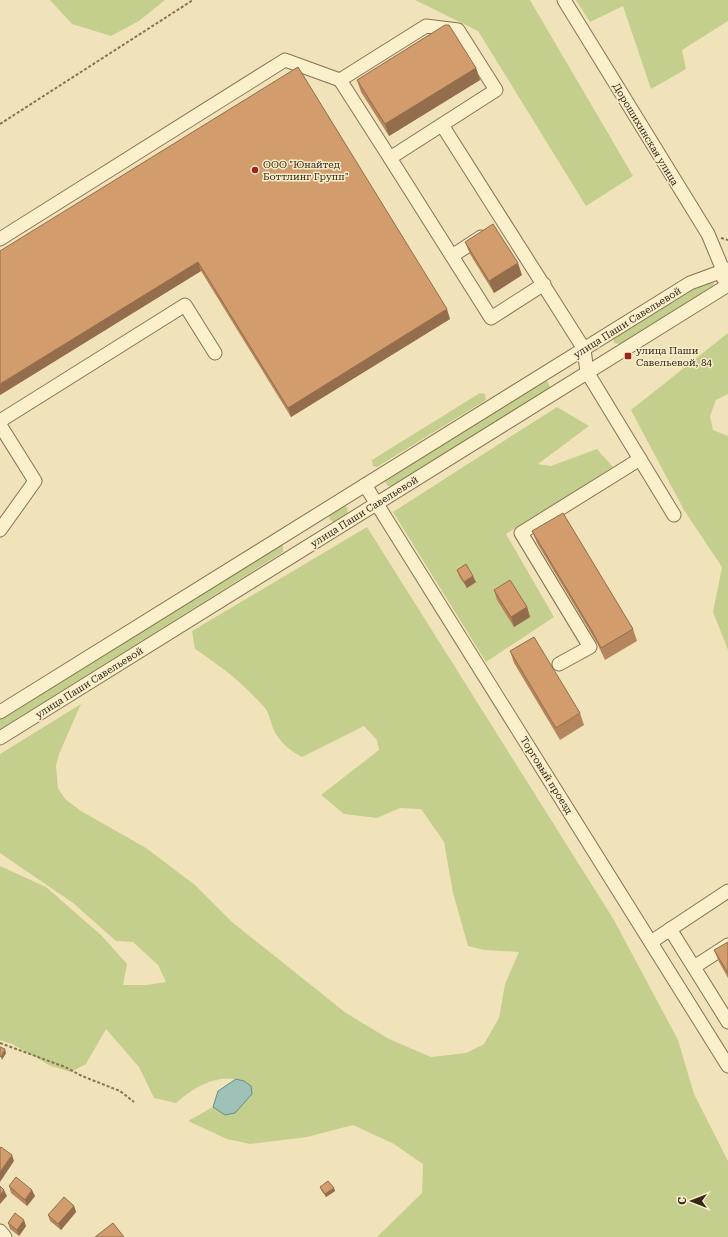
<svg xmlns="http://www.w3.org/2000/svg" width="728" height="1237" viewBox="0 0 728 1237" font-family="'Roboto Serif',serif">
<style>
.green{fill:#c4cf8d}
.water{fill:#9ec1b8;stroke:#668e86}
.lines{fill:none;stroke-linecap:round;stroke-linejoin:round}
.minor-casing{stroke:#887253;stroke-width:15}
.path{stroke:#887253;stroke-width:2;stroke-dasharray:3 2;stroke-linecap:butt}
.minor{stroke:#fbf0cc;stroke-width:13}
.wall{fill:#b5865d}
.shaded-wall{fill:#936d4c}
.building{fill:#d29c6c;stroke:#936d4c}
.poi-dot{fill:#9b241f;stroke:#f8edc9;stroke-width:1.5}
.labels{text-anchor:middle;stroke-width:3;stroke-linejoin:round;paint-order:stroke}
.street-label{font-size:10px;fill:#362819;stroke:#f8edc9}
.poi-label{font-size:10px;fill:#362819;stroke:#f8edc9;text-anchor:start}
</style>
<rect width="100%" height="100%" fill="#f1e3b9"/>
<!-- green -->
<g class="green">
<path d="M50,0H165L139,21L111,36L72,24Z"/>
<path d="M415,0H530L633,176L586,206L478,31Z"/>
<path d="M576,0H728V21L682,50L686,69L651,89L623,6L590,22Z"/>
<path d="M712,279L714,283L712,287L619,344L614,343L613,337L697,284Z"/>
<path d="M728,333V394L716,400L710,416L713,430L728,436V650L713,612L722,567L684,510L631,410Z"/>
<path d="M544,380L548,382L550,388L392,486H388L385,482L386,479Z"/>
<path d="M480,393L485,394L486,400L377,467L373,466L372,460Z"/>
<path d="M557,407L589,426L538,464L551,466L597,449L613,467L506,534L554,617L486,662L393,512Z"/>
<path d="M345,505L348,509L347,513L334,522L330,520L328,515Z"/>
<path d="M367,527L614,920L678,1040L694,1094L728,1161V1237H377L422,1193L423,1164L394,1144L353,1125L307,1137L250,1144L227,1139L188,1121L213,1107L225,1115L244,1081C217,1073 196,1086 176,1103L154,1098L139,1067L106,1029L86,1064L71,1072L51,1066L12,1044L0,1040V866L46,887L102,936L127,964L123,985H147L166,982L158,965L133,942L116,941L73,903L0,853V754L81,704L59,754L56,766L58,788L65,799L81,811L146,848L195,885L232,922L346,1013L389,1039L431,1057L466,1053L484,1044L499,1018L505,984L519,952L484,950L468,946L453,893L444,842L421,809L400,808L377,818L344,814L321,795L379,750L377,740L364,726L302,757C290,751 278,741 273,728C270,721 269,713 265,708C244,684 221,666 195,649L192,631Z"/>
<path d="M277,544L283,546V552L0,730V718Z"/>
</g>
<!-- water -->
<path class="water" d="M236,1079L244,1081L251,1086L252,1094L235,1113L225,1115L213,1107L218,1091Z"/>
<g class="lines">
<!-- minor casing -->
<g class="minor-casing">
<g id="minor">
<path d="M564,0L708,234L723,270V278"/>
<path d="M340,80L426,26L458,30L496,90L390,158L491,318L544,284"/>
<path d="M442,125L584,349L587,372L674,515"/>
<path d="M0,239L285,60L340,80L390,158"/>
<path d="M452,256L481,237"/>
<path d="M0,421L185,305L215,353"/>
<path d="M0,425L35,481L0,530"/>
<path d="M365,485L728,1066"/>
<path d="M559,664L590,647L521,533L640,459"/>
<path d="M0,712L690,283L728,269"/>
<path d="M0,738L728,285"/>
<path d="M670,929L728,1022"/>
<path d="M651,942L728,891"/>
<path d="M694,967L728,945"/>
<path d="M0,1231L5,1237"/>
</g>
</g>
<!-- path -->
<g class="path">
<path d="M0,124L193,0"/>
<path d="M721,238L728,240"/>
<path d="M0,1043L65,1067L82,1076L120,1091L134,1102"/>
</g>
<!-- minor -->
<use href="#minor" class="minor"/>
</g>
<!-- wall -->
<g class="wall">
<path d="M298,67L450,319L291,417L201,271L0,395Z"/>
<path d="M476,68L480,80L389,136L361,92L357,80Z"/>
<path d="M465,242L522,275L494,293L470,254Z"/>
<path d="M532,531L633,629L637,641L605,660L597,643L537,543Z"/>
<path d="M457,570L476,582L467,588L459,576Z"/>
<path d="M494,590L527,607L530,617L514,627L497,600Z"/>
<path d="M510,651L580,713L584,725L560,740L514,663Z"/>
<path d="M728,942V978L719,962L714,950Z"/>
<path d="M9,1186L35,1196L27,1206L11,1193Z"/>
<path d="M320,1187L334,1188L335,1191L326,1197L321,1190Z"/>
<path d="M74,1206L76,1212L61,1230L50,1221L48,1215Z"/>
<path d="M8,1223L26,1226L19,1236L10,1229Z"/>
</g>
<!-- shaded-wall -->
<g class="shaded-wall">
<path d="M476,68L480,80L389,136L385,124Z"/>
<path d="M198,262L201,271L0,395V384Z"/>
<path d="M518,263L522,275L494,293L489,281Z"/>
<path d="M447,309L450,319L291,417L288,408Z"/>
<path d="M473,576L476,582L467,588L464,582Z"/>
<path d="M527,607L530,617L514,627L511,617Z"/>
<path d="M5,1049L6,1053L2,1060L1,1057Z"/>
<path d="M12,1155L14,1161L0,1182V1172Z"/>
<path d="M334,1188L335,1191L326,1197L325,1194Z"/>
<path d="M4,1190L7,1196L0,1204V1195Z"/>
<path d="M32,1190L35,1196L27,1206L25,1200Z"/>
<path d="M74,1206L76,1212L61,1230L58,1224Z"/>
<path d="M24,1220L26,1226L19,1236L17,1230Z"/>
</g>
<!-- building -->
<g class="building">
<path d="M445,25H449L476,68L385,124L357,80Z"/>
<path d="M298,67L447,309L288,408L198,262L0,384V251Z"/>
<path d="M493,224L518,263L489,281L465,242Z"/>
<path d="M563,513L633,629L601,648L592,631L532,531Z"/>
<path d="M466,564L473,576L464,582L457,570Z"/>
<path d="M510,580L527,607L511,617L494,590Z"/>
<path d="M534,637L580,713L556,728L510,651Z"/>
<path d="M728,942V973L714,950Z"/>
<path d="M0,1047L5,1049L1,1057L0,1056Z"/>
<path d="M1,1147L12,1155L0,1172V1148Z"/>
<path d="M16,1177L32,1190L25,1200L9,1186Z"/>
<path d="M328,1181L334,1188L325,1194L320,1187Z"/>
<path d="M0,1186L4,1190L0,1195Z"/>
<path d="M64,1197L74,1206L58,1224L48,1215Z"/>
<path d="M15,1213L24,1220L17,1230L8,1223Z"/>
<path d="M113,1223L124,1237H95Z"/>
</g>
<!-- markers -->
<g class="poi-dot">
<circle cx="255" cy="170" r="4"/>
<rect x="624" y="352" width="8" height="8" rx="2"/>
</g>
<g class="labels">
<!-- street labels -->
<g class="street-label">
<text transform="translate(646 134) rotate(59)" y="4">Дорошихинская улица</text>
<text transform="translate(627 322) rotate(-32)" y="4">улица Паши Савельевой</text>
<text transform="translate(364 511) rotate(-32)" y="4">улица Паши Савельевой</text>
<text transform="translate(89 682) rotate(-32)" y="4">улица Паши Савельевой</text>
<text transform="translate(547 775) rotate(58)" y="4">Торговый проезд</text>
</g>
<!-- poi labels -->
<g class="poi-label">
<text x="263" y="168">ООО "Юнайтед<tspan x="263" dy="12">Боттлинг Групп"</tspan></text>
<text x="636" y="354">улица Паши<tspan x="636" dy="12">Савельевой, 84</tspan></text>
</g>
</g>
<!-- north arrow -->
<g transform="translate(692 1201) rotate(270)" stroke="#f8edc9" stroke-width="3" paint-order="stroke">
<path d="M0-3L7 15L0 10L-7 15Z" fill="#362819"/>
<text y="-6" font-size="11" font-weight="bold" text-anchor="middle" fill="#362819">С</text>
</g>
</svg>
